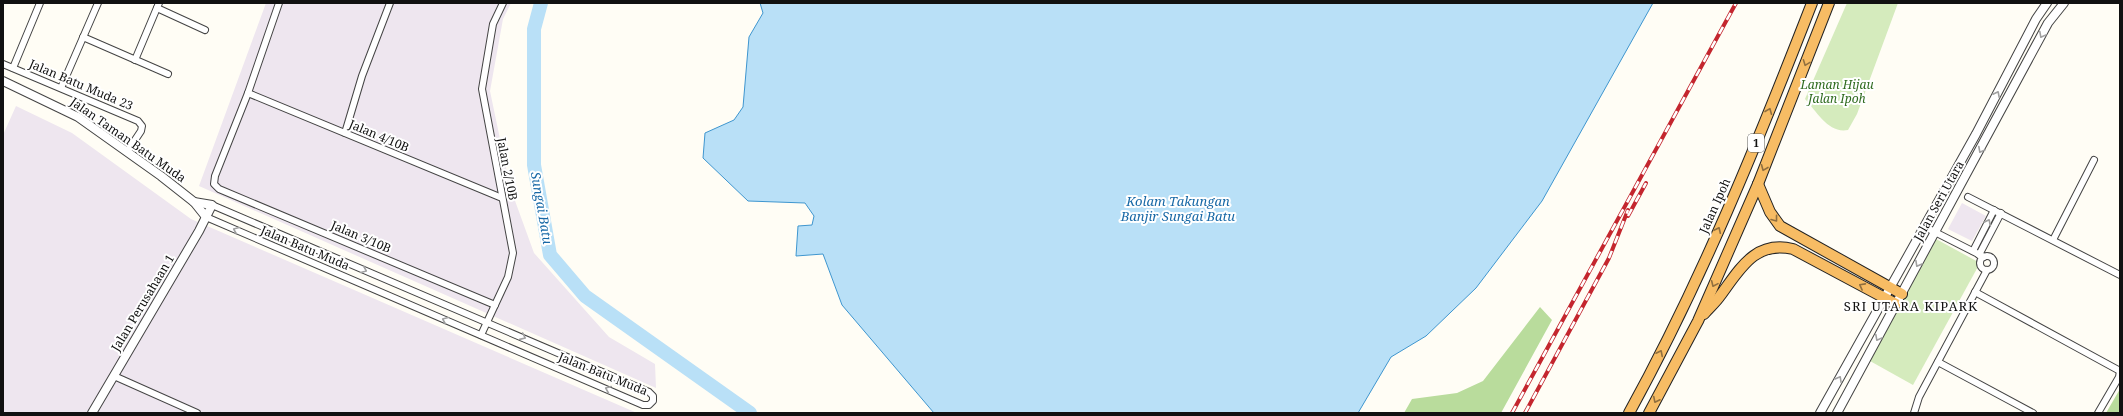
<svg xmlns="http://www.w3.org/2000/svg" width="2123" height="416" viewBox="0 0 2123 416" font-family="'Noto Serif',serif">
<style>
.industrial{fill:#eee6ef}
.green{fill:#d5ebbd}
.forest{fill:#b9dc9c}
.water{fill:#b9e0f7;stroke:#3f96cf}
.lines{fill:none;stroke-linecap:round;stroke-linejoin:round}
.river{stroke:#b9e0f7;stroke-width:14}
.minor-casing{stroke:#444;stroke-width:8}
.tertiary-casing{stroke:#444;stroke-width:10}
.trunk-casing{stroke:#222;stroke-width:12}
.minor{stroke:#fff;stroke-width:6}
.tertiary{stroke:#fff;stroke-width:8}
.trunk{stroke:#f7bc64;stroke-width:10}
.rail-casing{stroke:#c4262e;stroke-width:4}
.rail{stroke:#fff;stroke-width:2.5;stroke-dasharray:8;stroke-linecap:butt}
.oneway{stroke:#a0a0a0}
.oneway2{stroke:#906f3f}
.labels{text-anchor:middle;stroke-width:4;stroke-linejoin:round;paint-order:stroke}
.shield{fill:#fff;stroke:#585858;stroke-width:1}
.shield-label{font-size:11px;font-weight:bold;fill:#111}
.street-label{font-size:12px;fill:#111;stroke:#fff}
.park-label{font-size:12px;font-style:italic;fill:#2f6b1f;stroke:#fff}
.water-label{font-size:13px;font-style:italic;fill:#1768a6;stroke:#fff}
.neighbourhood-label{font-size:13px;letter-spacing:1px;fill:#111;stroke:#fff}
</style>
<rect width="100%" height="100%" fill="#fffdf5"/>
<!-- industrial -->
<g class="industrial">
<path d="M266,3H511L503,19L490,91L510,187L534,253L609,337L655,364L656,388L199,186Z"/>
<path d="M16,106L72,133L191,219L637,413H3V135Z"/>
<path d="M1962,203L1986,216L1972,241L1948,229Z"/>
</g>
<!-- green -->
<g class="green">
<path d="M1847,3H1898L1857,114L1848,130C1829,134 1817,112 1805,99Z"/>
<path d="M1936,239L1980,263L1913,385L1870,361Z"/>
</g>
<!-- forest -->
<g class="forest">
<path d="M1540,307L1552,320L1501,413H1404L1412,399L1457,393L1483,381Z"/>
<path d="M2120,389V413H2106Z"/>
</g>
<!-- water -->
<path class="water" d="M760,3H1653L1542,201L1476,288L1426,336L1391,357L1358,413H934L842,305L823,254L796,256L798,226L812,225L814,216L805,203L748,201L703,158L705,133L734,120L743,107L749,37L763,13Z"/>
<g class="lines">
<!-- river -->
<path class="river" d="M541,3L534,29V165L550,255L585,296L750,413"/>
<!-- minor casing -->
<g class="minor-casing">
<g id="minor">
<path d="M279,3L248,93L215,176L214,184L219,189L495,305"/>
<path d="M157,8L205,30"/>
<path d="M83,37L168,74"/>
<path d="M135,60L159,3"/>
<path d="M3,64L138,121L142,126L141,131L127,152"/>
<path d="M13,68L40,3"/>
<path d="M61,88L98,3"/>
<path d="M248,93L502,198"/>
<path d="M345,133L362,76L390,3"/>
<path d="M1968,197L2120,275"/>
<path d="M206,217L643,405H649L653,401V396L649,392L212,205"/>
<path d="M1925,227L1984,257"/>
<path d="M2053,240L2094,160"/>
<path d="M1973,251L1994,210"/>
<path d="M1979,255L2001,213"/>
<circle cx="1987" cy="263" r="7"/>
<path d="M1975,292L2120,371"/>
<path d="M481,335L508,277L513,253L482,89L493,24L503,3"/>
<path d="M1938,362L2033,413"/>
<path d="M114,376L197,413"/>
<path d="M1914,413L1919,397L1987,270"/>
<path d="M2098,413L2119,377L2120,371"/>
</g>
</g>
<!-- tertiary casing -->
<g class="tertiary-casing">
<g id="tertiary">
<path d="M3,81L78,117L161,176L194,202L206,217"/>
<path d="M92,413L199,231L212,205L194,202"/>
<path d="M1820,413L1976,134L2036,19L2047,3"/>
<path d="M1837,413L2048,23L2064,3"/>
</g>
</g>
<!-- trunk casing -->
<g class="trunk-casing">
<g id="trunk">
<path d="M1758,184L1770,212L1780,226L1902,294"/>
<path d="M1704,314C1709,308 1716,302 1720,296C1740,269 1755,240 1793,249L1896,304"/>
<path d="M1629,413C1701,282 1758,142 1812,3"/>
<path d="M1649,413L1698,321L1758,184L1829,3"/>
</g>
</g>
<!-- minor -->
<use href="#minor" class="minor"/>
<!-- tertiary -->
<use href="#tertiary" class="tertiary"/>
<!-- trunk -->
<use href="#trunk" class="trunk"/>
<!-- rail casing -->
<g class="rail-casing">
<g id="rail">
<path d="M1628,216L1646,183"/>
<path d="M1512,413L1736,3"/>
<path d="M1525,413L1609,258L1628,210"/>
</g>
</g>
<!-- rail -->
<use href="#rail" class="rail"/>
</g>
<!-- one-way arrows -->
<defs><path id="oneway-chevron" d="M-2-3.5L2.5 0L-2 3.5" fill="none" stroke-width="1.6" stroke-linecap="round" stroke-linejoin="round"/></defs>
<g class="oneway">
<use href="#oneway-chevron" transform="translate(2042 35) rotate(118)"/>
<use href="#oneway-chevron" transform="translate(1997 94) rotate(-63)"/>
<use href="#oneway-chevron" transform="translate(1981 150) rotate(118)"/>
<use href="#oneway-chevron" transform="translate(1988 222) rotate(-63)"/>
<use href="#oneway-chevron" transform="translate(236 230) rotate(-157)"/>
<use href="#oneway-chevron" transform="translate(1918 264) rotate(119)"/>
<use href="#oneway-chevron" transform="translate(364 270) rotate(23)"/>
<use href="#oneway-chevron" transform="translate(445 320) rotate(-157)"/>
<use href="#oneway-chevron" transform="translate(523 337) rotate(24)"/>
<use href="#oneway-chevron" transform="translate(1878 338) rotate(118)"/>
<use href="#oneway-chevron" transform="translate(1839 379) rotate(-61)"/>
<use href="#oneway-chevron" transform="translate(608 389) rotate(-157)"/>
</g>
<g class="oneway2">
<use href="#oneway-chevron" transform="translate(1806 63) rotate(111)"/>
<use href="#oneway-chevron" transform="translate(1769 111) rotate(-68)"/>
<use href="#oneway-chevron" transform="translate(1764 168) rotate(112)"/>
<use href="#oneway-chevron" transform="translate(1775 219) rotate(52)"/>
<use href="#oneway-chevron" transform="translate(1718 230) rotate(-65)"/>
<use href="#oneway-chevron" transform="translate(1714 284) rotate(114)"/>
<use href="#oneway-chevron" transform="translate(1862 286) rotate(-152)"/>
<use href="#oneway-chevron" transform="translate(1660 353) rotate(-63)"/>
<use href="#oneway-chevron" transform="translate(1656 400) rotate(117)"/>
</g>
<g class="labels">
<!-- shield labels -->
<rect class="shield" x="1748" y="134" width="16" height="18" rx="3"/>
<g class="shield-label">
<text x="1756" y="147">1</text>
</g>
<!-- street labels -->
<g class="street-label">
<text transform="translate(81 85) rotate(23)" y="4">Jalan Batu Muda 23</text>
<text transform="translate(379 136) rotate(23)" y="4">Jalan 4/10B</text>
<text transform="translate(128 140) rotate(35)" y="4">Jalan Taman Batu Muda</text>
<text transform="translate(507 169) rotate(79)" y="4">Jalan 2/10B</text>
<text transform="translate(1939 201) rotate(-61)" y="4">Jalan Seri Utara</text>
<text transform="translate(1715 206) rotate(-66)" y="4">Jalan Ipoh</text>
<text transform="translate(361 237) rotate(23)" y="4">Jalan 3/10B</text>
<text transform="translate(305 248) rotate(23)" y="4">Jalan Batu Muda</text>
<text transform="translate(143 303) rotate(-59)" y="4">Jalan Perusahaan 1</text>
<text transform="translate(603 374) rotate(22)" y="4">Jalan Batu Muda</text>
</g>
<!-- park labels -->
<g class="park-label">
<text x="1837" y="89">Laman Hijau<tspan x="1837" dy="14">Jalan Ipoh</tspan></text>
</g>
<!-- water labels -->
<g class="water-label">
<text x="1178" y="206">Kolam Takungan<tspan x="1178" dy="15">Banjir Sungai Batu</tspan></text>
<text transform="translate(542 208) rotate(80)" y="5">Sungai Batu</text>
</g>
<!-- neighbourhood labels -->
<g class="neighbourhood-label">
<text x="1911" y="311">SRI UTARA KIPARK</text>
</g>
</g>
<!-- border -->
<rect width="2123" height="416" fill="none" stroke="#111111" stroke-width="8"/>
</svg>
